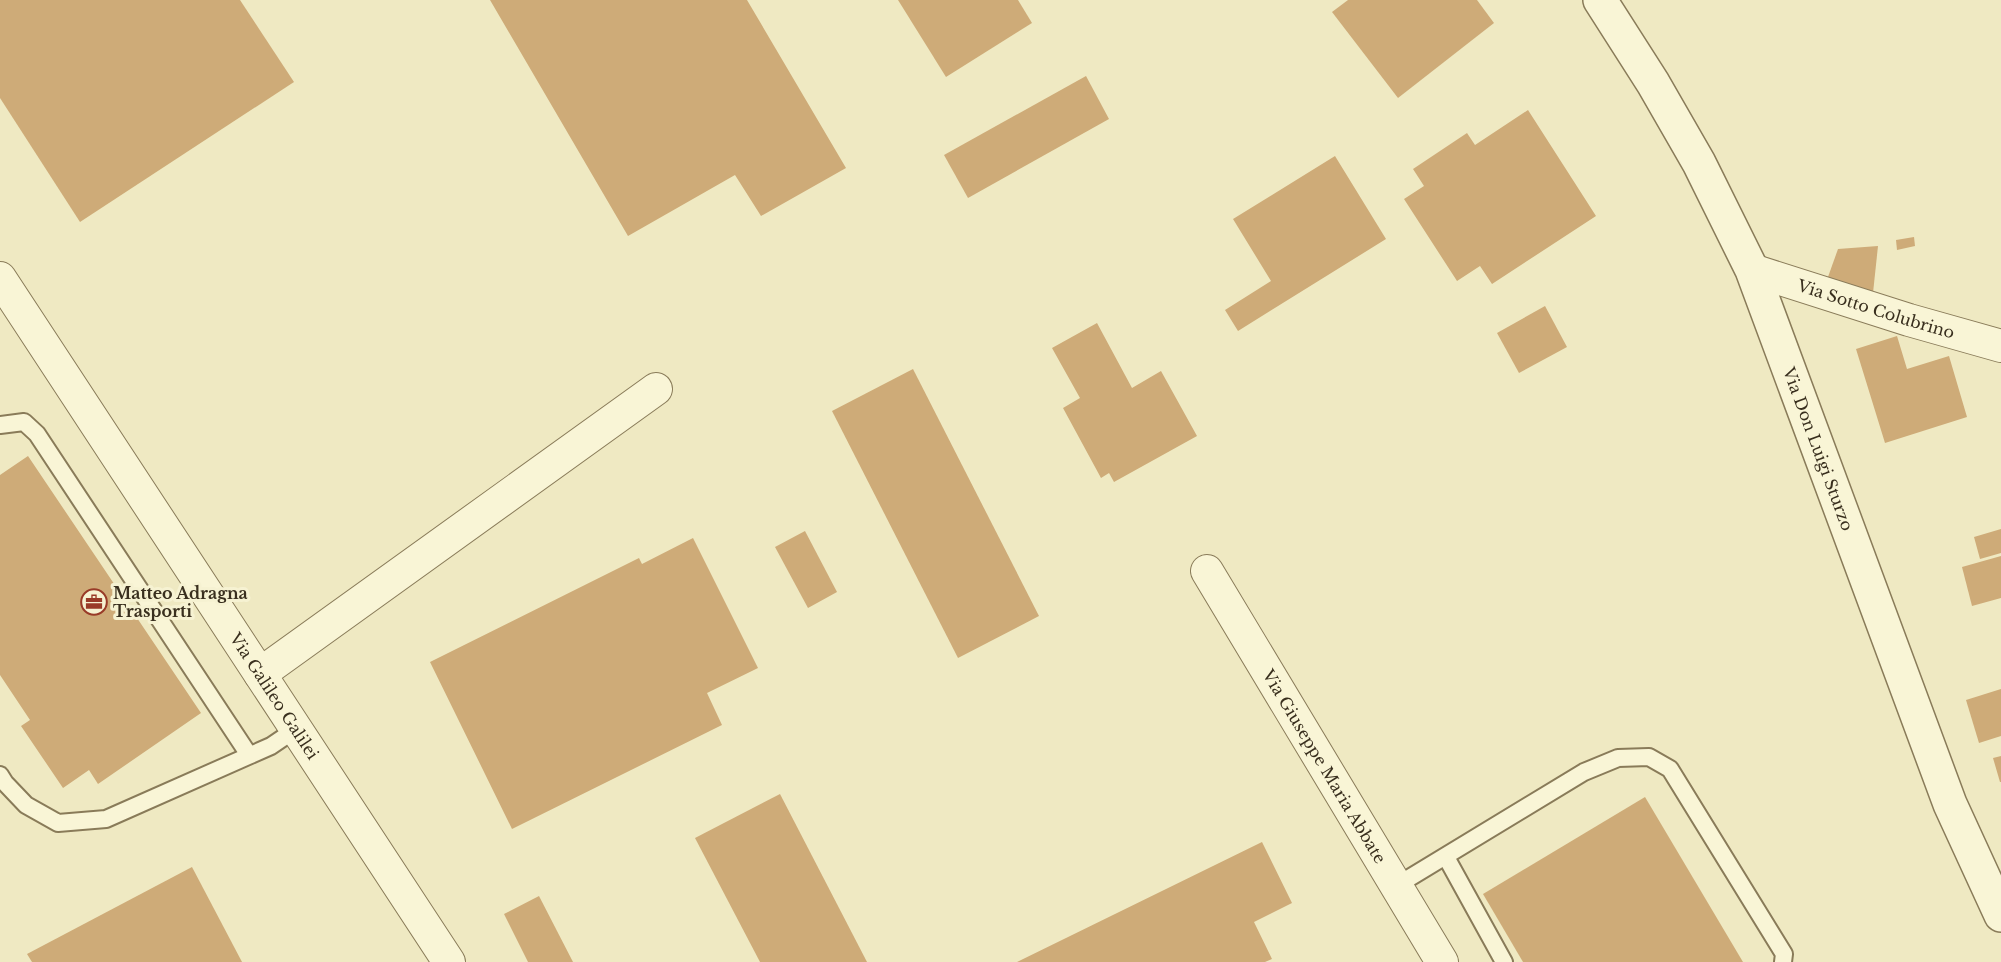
<svg xmlns="http://www.w3.org/2000/svg" width="2001" height="962" viewBox="0 0 2001 962" font-family="'Libre Baskerville',serif">
<style>
.building{fill:#ceab78}
.lines{fill:none;stroke-linecap:round;stroke-linejoin:round}
.service-casing{stroke:#897b59;stroke-width:20}
.minor-casing{stroke:#897b59;stroke-width:34}
.tertiary-casing{stroke:#897b59;stroke-width:36}
.service{stroke:#f9f5d6;stroke-width:16}
.minor{stroke:#f9f5d6;stroke-width:32}
.tertiary{stroke:#f9f5d6;stroke-width:33}
.labels{text-anchor:middle;stroke-width:6;stroke-linejoin:round;paint-order:stroke}
.street-label{font-size:16px;fill:#392f1e;stroke:#f6f2d2}
.poi-label{font-size:16px;font-weight:bold;fill:#392f1e;stroke:#f6f2d2;text-anchor:start}
</style>
<rect width="100%" height="100%" fill="#efe9c2"/>
<!-- building -->
<g class="building">
<path d="M0,0H240L294,82L80,222L0,98Z"/>
<path d="M490,0H747L846,168L761,216L735,175L628,236Z"/>
<path d="M898,0H1018L1032,23L946,77Z"/>
<path d="M1348,0H1477L1494,23L1398,98L1332,12Z"/>
<path d="M1086,76L1109,119L968,198L944,155Z"/>
<path d="M1528,110L1596,216L1492,284L1480,266L1457,281L1404,199L1424,186L1413,169L1467,133L1475,145Z"/>
<path d="M1335,156L1386,239L1238,331L1225,310L1271,281L1233,219Z"/>
<path d="M1914,237L1915,246L1897,250L1896,240Z"/>
<path d="M1878,246L1873,293L1828,277L1838,249Z"/>
<path d="M1545,306L1567,347L1519,373L1497,333Z"/>
<path d="M1097,323L1132,388L1161,371L1197,436L1114,482L1109,473L1101,478L1063,408L1080,398L1052,348Z"/>
<path d="M1897,336L1907,369L1949,356L1967,417L1885,443L1856,349Z"/>
<path d="M913,369L1039,616L958,658L832,411Z"/>
<path d="M28,456L201,713L98,784L89,770L63,788L21,726L30,720L0,675V475Z"/>
<path d="M2001,529V553L1980,559L1974,537Z"/>
<path d="M805,531L837,592L808,608L775,547Z"/>
<path d="M693,538L758,668L707,693L722,725L512,829L430,662L639,558L642,564Z"/>
<path d="M2001,556V598L1972,606L1962,567Z"/>
<path d="M2001,689V736L1979,743L1966,700Z"/>
<path d="M2001,756V782H2000L1993,758Z"/>
<path d="M780,794L867,962H760L695,838Z"/>
<path d="M1645,797L1743,962H1523L1483,894Z"/>
<path d="M1262,842L1292,903L1254,922L1272,959L1265,962H1017Z"/>
<path d="M192,867L242,962H32L27,954Z"/>
<path d="M539,896L573,962H528L504,914Z"/>
</g>
<g class="lines">
<!-- service casing -->
<g class="service-casing">
<g id="service">
<path d="M0,425L24,422L37,434L249,755"/>
<path d="M0,775L5,783L26,805L58,823L106,819L271,746L296,729"/>
<path d="M1446,857L1504,962"/>
<path d="M1396,886L1584,772L1618,758L1649,757L1670,769L1784,954L1783,962"/>
</g>
</g>
<!-- minor casing -->
<g class="minor-casing">
<g id="minor">
<path id="s1" d="M1752,270L1909,320L2001,346"/>
<path id="s2" d="M0,278L449,962"/>
<path id="s3" d="M1207,571L1442,962"/>
<path d="M260,674L656,389"/>
</g>
</g>
<!-- tertiary casing -->
<g class="tertiary-casing">
<g id="tertiary">
<path id="s4" d="M1600,0L1653,83L1699,163L1752,270L1950,804L2001,915"/>
</g>
</g>
<!-- service -->
<use href="#service" class="service"/>
<!-- minor -->
<use href="#minor" class="minor"/>
<!-- tertiary -->
<use href="#tertiary" class="tertiary"/>
</g>
<!-- icons -->
<defs>
<g id="office-ring" transform="scale(1.35)"><circle r="9.5" fill="#f6f2d2" stroke="#993b28" stroke-width="1.5"/><path d="M-6-3h4V-5.5h4V-3h4V5H-6ZM-1-4.5V-3h2v-1.5ZM-6 0V1H6V0Z" fill="#993b28"/></g>
</defs>
<g fill-rule="evenodd">
<use href="#office-ring" x="94" y="602"/>
</g>
<g class="labels">
<!-- street labels -->
<g class="street-label">
<text dy="6" stroke="none"><textPath href="#s1" startOffset="130">Via Sotto Colubrino</textPath></text>
<text dy="6" stroke="none"><textPath href="#s4" startOffset="501">Via Don Luigi Sturzo</textPath></text>
<text dy="6" stroke="none"><textPath href="#s2" startOffset="500">Via Galileo Galilei</textPath></text>
<text dy="6" stroke="none"><textPath href="#s3" startOffset="228">Via Giuseppe Maria Abbate</textPath></text>
</g>
<!-- poi labels -->
<g class="poi-label">
<text x="113" y="599">Matteo Adragna<tspan x="113" dy="18">Trasporti</tspan></text>
</g>
</g>
</svg>
